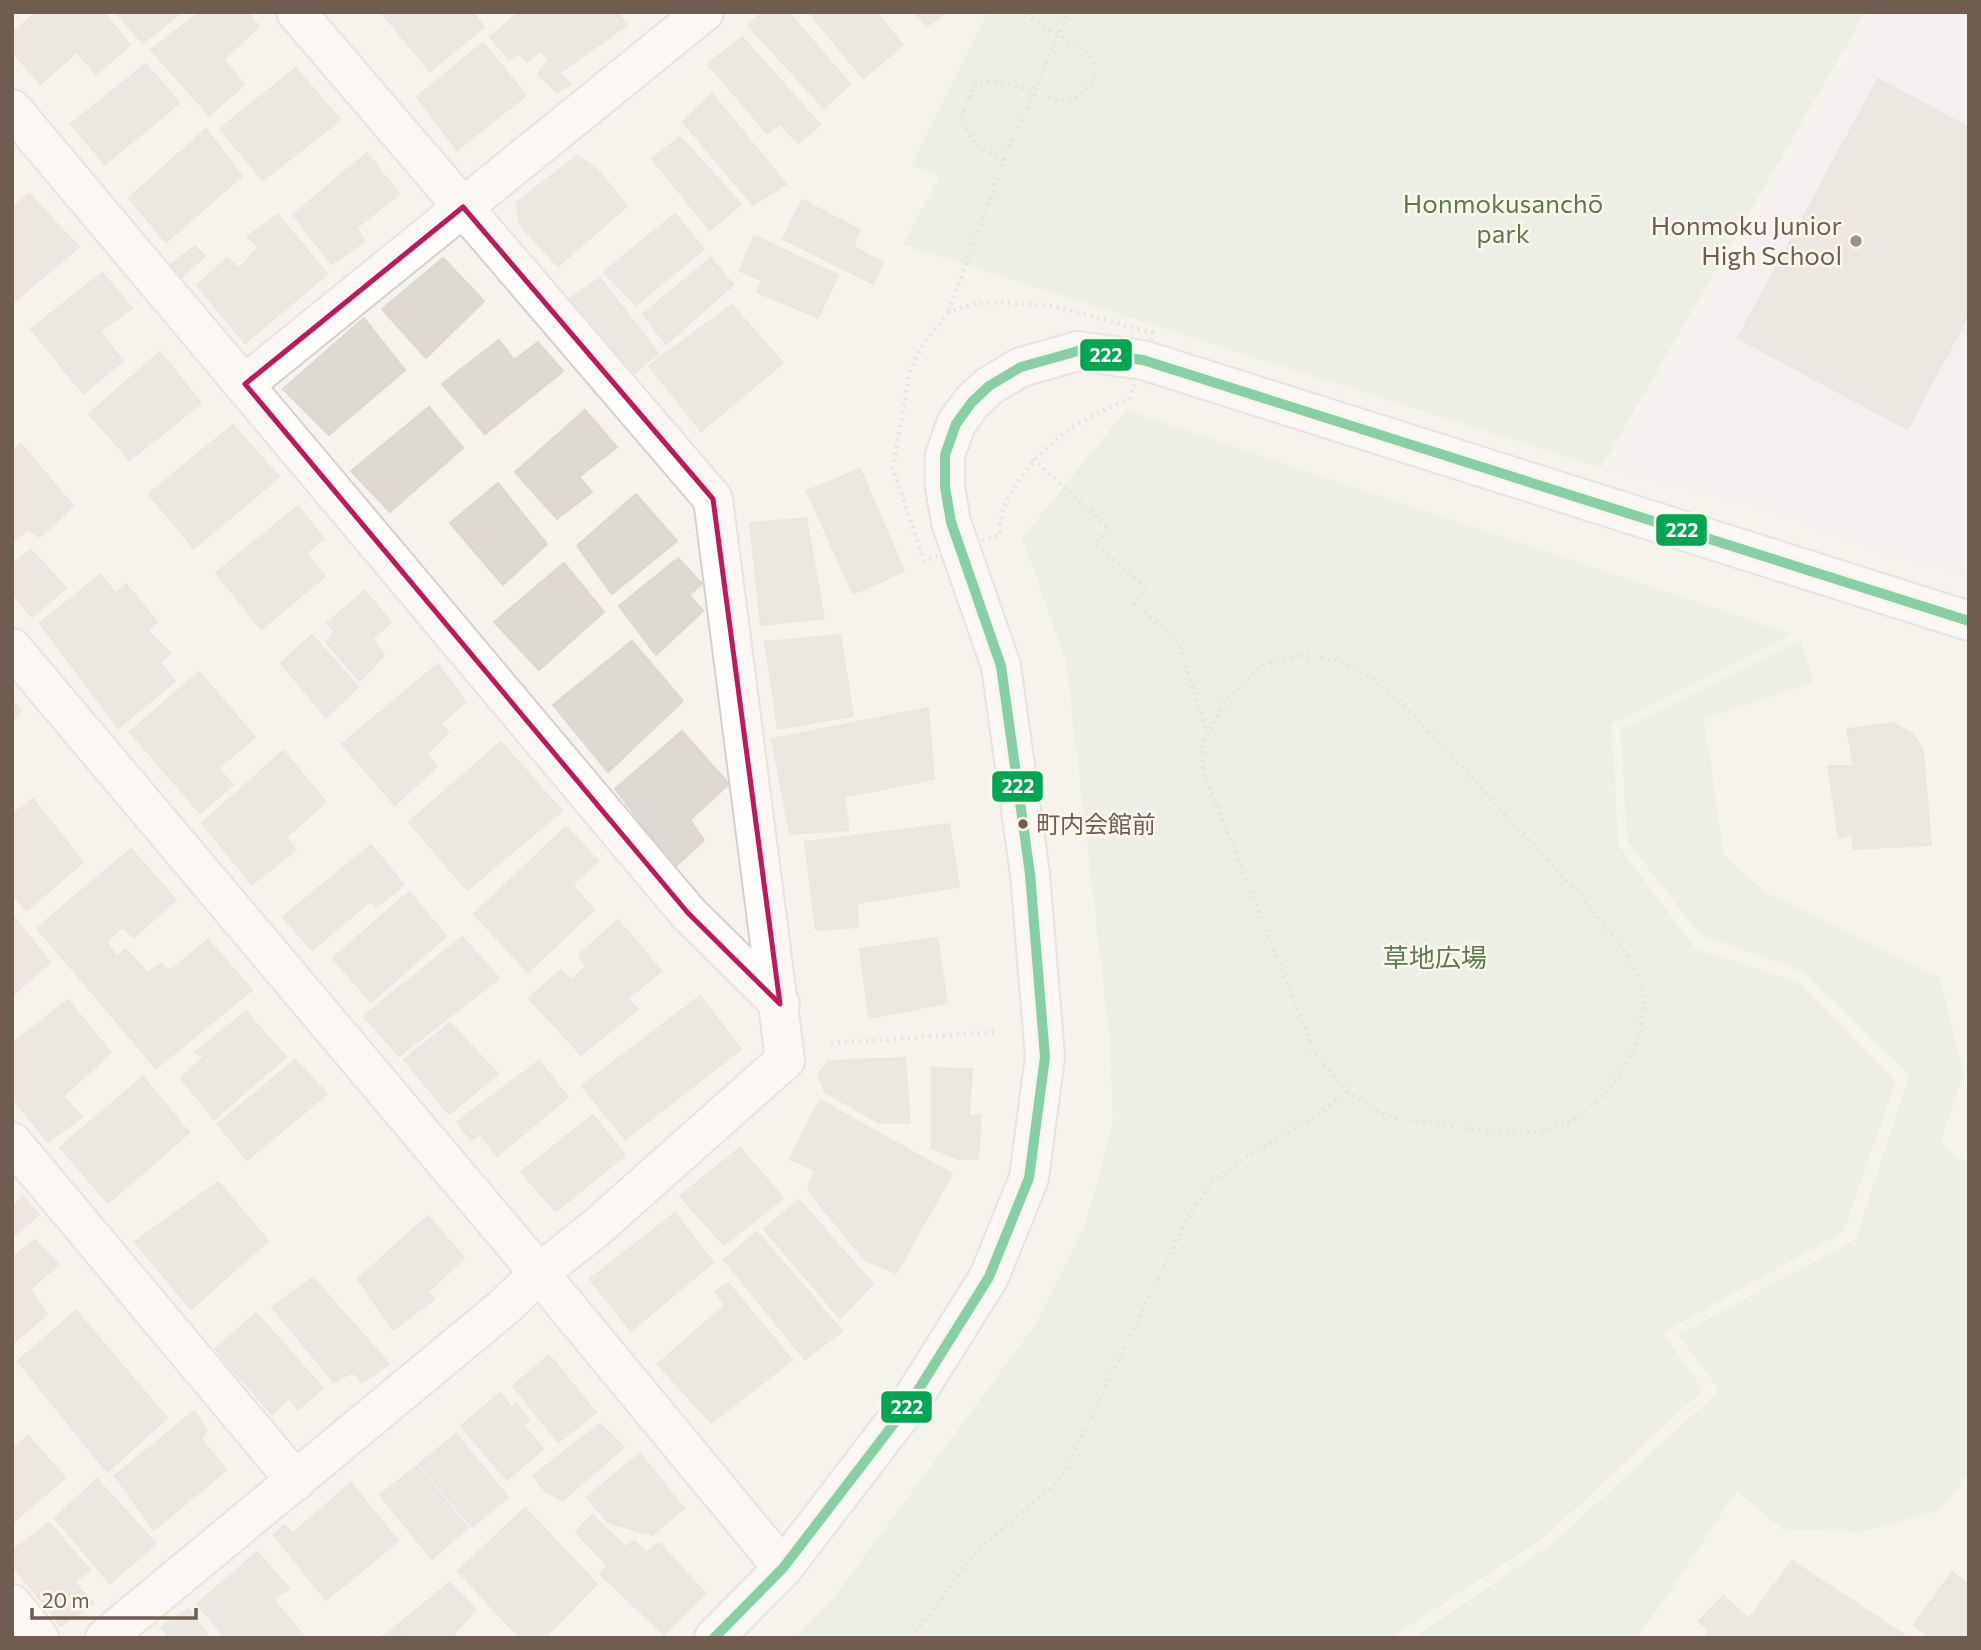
<svg xmlns="http://www.w3.org/2000/svg" width="1981" height="1650" viewBox="0 0 1981 1650" font-family="Commissioner,'Noto Sans JP',sans-serif">
<style>
.education{fill:#f3ebf2}
.green{fill:#e3ecd9}
.building{fill:#dfd9d3;stroke:#ded7d0;stroke-width:2}
.lines{fill:none;stroke-linecap:round;stroke-linejoin:round}
.minor-casing{stroke:#d5d0cb;stroke-width:42}
.tertiary-casing{stroke:#d5d0cb;stroke-width:42}
.path{stroke:#d7d1cd;stroke-width:4.5;stroke-dasharray:2 5;stroke-linecap:butt}
.minor{stroke:#fefdfc;stroke-width:38}
.tertiary{stroke:#fefdfc;stroke-width:38}
.bus-1-casing{stroke:#fdf8ef;stroke-width:16}
.bus-1{stroke:#00a651;stroke-width:10}
.marked{fill:none;stroke:#c2185b;stroke-width:5;stroke-linejoin:round}
.poi-dot{fill:#a09187;stroke:#fdf8ef;stroke-width:2.5}
.bus-dot{fill:#715c50;stroke:#fdf8ef;stroke-width:2.5}
.labels{text-anchor:middle;stroke-width:5;stroke-linejoin:round;paint-order:stroke}
.bus-label{font-size:24px;fill:#715c50;stroke:#fdf8ef;text-anchor:start}
.park-label{font-size:26px;fill:#597b4c;stroke:#fdf8ef}
.poi-label{font-size:26px;fill:#715c50;stroke:#fdf8ef;text-anchor:end}
.line-badge{stroke:#fdf8ef;stroke-width:2.5}
.badge-label{font-size:19px;text-anchor:middle;font-weight:bold;fill:#fff}
</style>
<rect width="100%" height="100%" fill="#f6f3ed"/>
<!-- education -->
<path class="education" d="M1876,12H1969V576L1888,555L1763,508L1609,470Z"/>
<!-- green -->
<g class="green">
<path d="M988,12H1866L1601,468L903,245L939,177L911,165Z"/>
<path d="M1126,410L1791,634L1611,724L1619,846L1696,949L1798,982L1896,1081L1844,1231L1663,1333L1703,1390L1546,1536L1391,1638H794L832,1600L1036,1324L1086,1222L1113,1121L1109,1033L1066,661L1022,538Z"/>
<path d="M1800,639L1814,682L1704,719L1724,856L1765,892L1940,977L1964,1076L1940,1142L1958,1159L1969,1162V1472L1941,1510L1861,1532L1782,1529L1737,1491L1672,1589L1636,1638H1413L1551,1545L1720,1390L1678,1335L1856,1239L1909,1075L1804,972L1699,934L1628,842L1620,730Z"/>
</g>
<!-- building -->
<g class="building">
<path d="M37,12H103L130,45L96,74L77,52L40,84L12,51V33Z"/>
<path d="M116,12H181L143,43Z"/>
<path d="M200,12H246L259,26L224,59L244,85L209,115L151,50Z"/>
<path d="M381,12H473L484,27L430,71Z"/>
<path d="M520,12H617L627,25L559,73L571,85L557,92L538,74L548,61L541,50L527,62L518,53L510,60L490,37Z"/>
<path d="M763,12H788L850,84L824,108L748,25Z"/>
<path d="M809,12H876L903,45L863,78Z"/>
<path d="M914,12H946L927,26Z"/>
<path d="M742,37L820,125L798,143L780,124L767,133L708,64Z"/>
<path d="M483,43L526,95L457,150L417,97Z"/>
<path d="M146,64L179,103L105,164L71,124Z"/>
<path d="M296,68L340,120L263,180L220,129Z"/>
<path d="M1878,79L1969,128V314L1907,429L1738,338Z"/>
<path d="M712,94L786,184L753,205L683,122Z"/>
<path d="M206,129L242,176L166,242L129,198Z"/>
<path d="M680,137L741,204L710,230L652,159Z"/>
<path d="M367,153L399,194L356,228L365,241L332,264L293,215Z"/>
<path d="M577,156L594,166L627,206L558,266L520,225L516,203Z"/>
<path d="M29,194L79,247L12,303V209Z"/>
<path d="M802,200L860,230L853,246L883,263L873,284L783,239Z"/>
<path d="M675,214L704,249L636,305L604,272Z"/>
<path d="M278,215L327,274L245,343L197,285L227,258L239,269L259,247L247,237Z"/>
<path d="M754,236L838,275L818,318L757,292L761,280L740,271Z"/>
<path d="M195,246L205,256L181,277L171,265Z"/>
<path d="M443,258L484,301L426,358L382,309Z"/>
<path d="M711,258L733,285L666,344L643,314Z"/>
<path d="M102,273L132,308L100,331L123,361L83,393L31,329Z"/>
<path d="M600,278L658,353L635,373L568,300Z"/>
<path d="M732,305L783,363L701,431L649,366Z"/>
<path d="M364,318L405,370L329,435L283,389Z"/>
<path d="M499,340L514,360L538,342L563,371L485,434L442,384Z"/>
<path d="M160,352L201,403L130,460L89,414Z"/>
<path d="M429,407L463,448L390,512L351,471Z"/>
<path d="M585,410L617,447L579,477L592,492L557,519L515,472Z"/>
<path d="M233,425L279,477L194,548L149,494Z"/>
<path d="M21,444L73,506L40,537L28,530L12,542V452Z"/>
<path d="M860,469L904,571L853,594L807,491Z"/>
<path d="M498,483L547,544L503,585L450,523Z"/>
<path d="M636,494L677,541L612,594L577,546Z"/>
<path d="M298,506L324,539L306,553L325,576L261,629L216,573Z"/>
<path d="M806,518L824,618L761,625L750,523Z"/>
<path d="M31,550L66,588L32,617L12,593V565Z"/>
<path d="M678,558L702,584L689,595L703,611L656,655L619,606Z"/>
<path d="M564,563L604,612L539,670L494,622Z"/>
<path d="M100,575L116,593L126,584L157,622L148,631L170,653L160,663L175,681L118,728L40,623Z"/>
<path d="M365,591L391,622L372,639L384,655L360,681L326,642L335,631L327,623Z"/>
<path d="M312,635L358,687L326,717L281,663Z"/>
<path d="M840,635L853,716L778,729L765,642Z"/>
<path d="M632,641L683,701L608,772L553,705Z"/>
<path d="M438,664L466,702L441,723L448,733L426,754L437,766L395,805L342,744Z"/>
<path d="M199,672L255,737L218,768L233,785L200,813L130,732Z"/>
<path d="M12,701L21,711L12,720Z"/>
<path d="M928,708L934,779L844,797L849,830L790,834L772,739Z"/>
<path d="M1894,723L1911,733L1923,749L1931,845L1854,849L1852,834L1839,838L1828,766H1854L1847,729Z"/>
<path d="M682,731L729,784L690,820L704,840L675,867L615,789Z"/>
<path d="M501,742L562,811L467,890L409,822Z"/>
<path d="M283,751L326,802L286,837L296,850L252,884L202,823Z"/>
<path d="M33,799L83,862L27,910L12,894V815Z"/>
<path d="M949,824L959,887L857,903L858,927L816,930L805,842Z"/>
<path d="M566,827L598,861L572,885L594,910L528,972L474,914Z"/>
<path d="M371,845L404,885L376,907L370,901L312,950L283,917Z"/>
<path d="M131,849L176,900L134,937L122,927L106,942L117,957L125,949L148,973L161,964L170,971L208,940L252,990L156,1068L37,928Z"/>
<path d="M409,892L446,936L371,1002L333,958Z"/>
<path d="M12,915L50,962L12,996Z"/>
<path d="M618,920L661,971L627,999L638,1009L581,1055L529,998L561,970L571,980L586,966L579,955Z"/>
<path d="M462,937L499,978L399,1056L364,1016Z"/>
<path d="M937,938L947,1003L869,1018L860,949Z"/>
<path d="M700,996L741,1049L625,1139L582,1086Z"/>
<path d="M68,1000L111,1053L63,1096L82,1117L48,1142L12,1098V1044Z"/>
<path d="M246,1012L286,1057L214,1119L181,1078L204,1057L195,1052Z"/>
<path d="M450,1023L498,1074L449,1114L404,1060Z"/>
<path d="M905,1058L910,1123H879L825,1092L818,1074L829,1061Z"/>
<path d="M295,1060L327,1094L247,1160L218,1124Z"/>
<path d="M539,1061L568,1097L497,1156L480,1134L471,1140L457,1122Z"/>
<path d="M932,1068L972,1069L969,1116L981,1115L978,1159H959L932,1148Z"/>
<path d="M143,1077L189,1133L108,1203L60,1147Z"/>
<path d="M820,1100L952,1174L896,1273L865,1260L808,1190L815,1170L790,1159Z"/>
<path d="M593,1115L625,1155L556,1211L521,1172Z"/>
<path d="M740,1148L783,1198L724,1245L680,1196Z"/>
<path d="M218,1182L268,1241L191,1309L135,1242Z"/>
<path d="M23,1197L39,1215L12,1237V1208Z"/>
<path d="M799,1200L873,1284L840,1318L764,1229Z"/>
<path d="M675,1213L713,1262L631,1331L590,1279Z"/>
<path d="M428,1216L464,1258L428,1292L434,1299L393,1330L358,1279Z"/>
<path d="M757,1232L842,1331L805,1359L724,1260Z"/>
<path d="M35,1240L59,1264L30,1289L47,1314L12,1344V1258Z"/>
<path d="M313,1278L389,1364L362,1382L353,1372L334,1382L272,1307Z"/>
<path d="M728,1283L792,1360L711,1423L658,1364L725,1305L715,1292Z"/>
<path d="M76,1311L167,1418L107,1472L18,1361Z"/>
<path d="M256,1313L323,1388L298,1409L289,1398L272,1414L215,1349Z"/>
<path d="M549,1355L596,1413L558,1442L513,1386Z"/>
<path d="M500,1393L512,1408L516,1404L529,1420L523,1425L543,1449L507,1480L461,1426Z"/>
<path d="M194,1411L207,1430L201,1439L226,1470L154,1530L115,1476Z"/>
<path d="M600,1424L624,1447L563,1500L546,1492L533,1476Z"/>
<path d="M456,1434L508,1497L472,1527L419,1464Z"/>
<path d="M28,1436L65,1478L12,1523V1450Z"/>
<path d="M640,1454L684,1508L652,1535L607,1522L587,1497Z"/>
<path d="M417,1466L468,1528L432,1559L380,1495Z"/>
<path d="M97,1479L156,1544L110,1583L55,1518Z"/>
<path d="M351,1483L398,1541L326,1600L274,1535L284,1525L293,1533Z"/>
<path d="M525,1508L597,1584L544,1638H520L458,1571Z"/>
<path d="M592,1515L625,1547L635,1541L646,1553L659,1543L705,1593L664,1634L600,1574L607,1565L576,1532Z"/>
<path d="M49,1523L90,1570L74,1582L93,1603L61,1626L12,1565V1551Z"/>
<path d="M257,1552L289,1588L273,1599L305,1638H226L197,1604Z"/>
<path d="M1792,1561L1907,1637L1704,1638L1709,1630L1699,1621L1723,1596L1749,1619Z"/>
<path d="M1952,1572L1969,1585V1638H1929L1914,1625Z"/>
<path d="M449,1583L476,1609L452,1636L455,1638L385,1635Z"/>
<path d="M188,1609L210,1638H170L161,1627Z"/>
</g>
<g class="lines">
<!-- minor casing -->
<g class="minor-casing">
<g id="minor">
<path d="M12,109L688,913L780,1004"/>
<path d="M245,384L704,12"/>
<path d="M12,648L539,1273L783,1568"/>
<path d="M12,1142L296,1481"/>
<path d="M12,1604L39,1638"/>
<path d="M105,1638L504,1307L539,1273L596,1228L785,1060L713,499L296,12"/>
</g>
</g>
<!-- tertiary casing -->
<g class="tertiary-casing">
<path id="tertiary" d="M714,1638L783,1568L912,1400L989,1277L1029,1178L1045,1057L1030,874L1001,666L951,522L945,487V455L956,424L972,402L989,386L1021,367L1078,351L1143,360L1969,621"/>
</g>
<!-- path -->
<g class="path">
<path d="M1004,160L977,146L961,120L973,86C1012,67 1056,121 1085,91C1125,50 1042,36 1024,12"/>
<path d="M1001,302L1054,306L1153,333L1129,399C1083,418 1047,439 1019,480C1007,498 998,514 1000,535L924,561L893,468L910,370L925,341L949,312L974,304Z"/>
<path d="M949,311L1004,160L1069,12"/>
<path d="M1033,459L1109,528L1095,543L1146,589L1134,603L1179,644L1207,732"/>
<path d="M1300,655L1335,660L1373,678L1412,713L1597,914C1613,935 1635,959 1641,986C1654,1041 1606,1112 1554,1128C1512,1140 1469,1129 1428,1123C1416,1121 1402,1121 1391,1117C1358,1106 1336,1078 1315,1053L1203,771L1202,744L1229,695L1263,665Z"/>
<path d="M831,1043L997,1032"/>
<path d="M912,1638L978,1549L1061,1479L1189,1215L1212,1182L1247,1156L1316,1117L1347,1091"/>
</g>
<!-- minor -->
<use href="#minor" class="minor"/>
<!-- tertiary -->
<use href="#tertiary" class="tertiary"/>
<!-- bus-1 casing -->
<g class="bus-1-casing">
<path id="bus-1" d="M714,1638L783,1568L912,1400L989,1277L1029,1178L1045,1057L1030,874L1001,666L951,522L945,487V455L956,424L972,402L989,386L1021,367L1078,351L1143,360L1969,621"/>
</g>
<!-- bus-1 -->
<use href="#bus-1" class="bus-1"/>
</g>
<!-- marked area -->
<path d="M0 0H1981V1650H0ZM463,207L713,499L780,1004L688,913L245,384Z" fill="#f6f3ed" fill-opacity=".55" fill-rule="evenodd"/>
<path class="marked" d="M463,207L713,499L780,1004L688,913L245,384Z"/>
<!-- markers -->
<circle class="poi-dot" cx="1856" cy="241" r="7"/>
<circle class="bus-dot" cx="1023" cy="824" r="6"/>
<g class="labels">
<!-- bus labels -->
<g class="bus-label">
<text x="1036" y="833">町内会館前</text>
</g>
<!-- park labels -->
<g class="park-label">
<text x="1503" y="213">Honmokusanchō<tspan x="1503" dy="30">park</tspan></text>
<text x="1435" y="967">草地広場</text>
</g>
<!-- poi labels -->
<g class="poi-label">
<text x="1842" y="235">Honmoku Junior<tspan x="1842" dy="30">High School</tspan></text>
</g>
</g>
<g class="line-badge">
<rect x="1079" y="338" width="54" height="34" rx="7" fill="#00a651"/>
<rect x="1655" y="513" width="53" height="34" rx="7" fill="#00a651"/>
<rect x="991" y="770" width="53" height="33" rx="7" fill="#00a651"/>
<rect x="880" y="1390" width="53" height="34" rx="7" fill="#00a651"/>
</g>
<g class="badge-label">
<text x="1106" y="362">222</text>
<text x="1682" y="537">222</text>
<text x="1018" y="793">222</text>
<text x="907" y="1414">222</text>
</g>
<!-- border -->
<rect width="1981" height="1650" fill="none" stroke="#715c50" stroke-width="28"/>
<!-- scale -->
<path d="M32 1608v10h164v-10" fill="none" stroke="#715c50" stroke-width="3.5"/>
<text x="42" y="1608" font-size="21" fill="#715c50" stroke="#fdf8ef" stroke-width="5" paint-order="stroke">20 m</text>
</svg>
